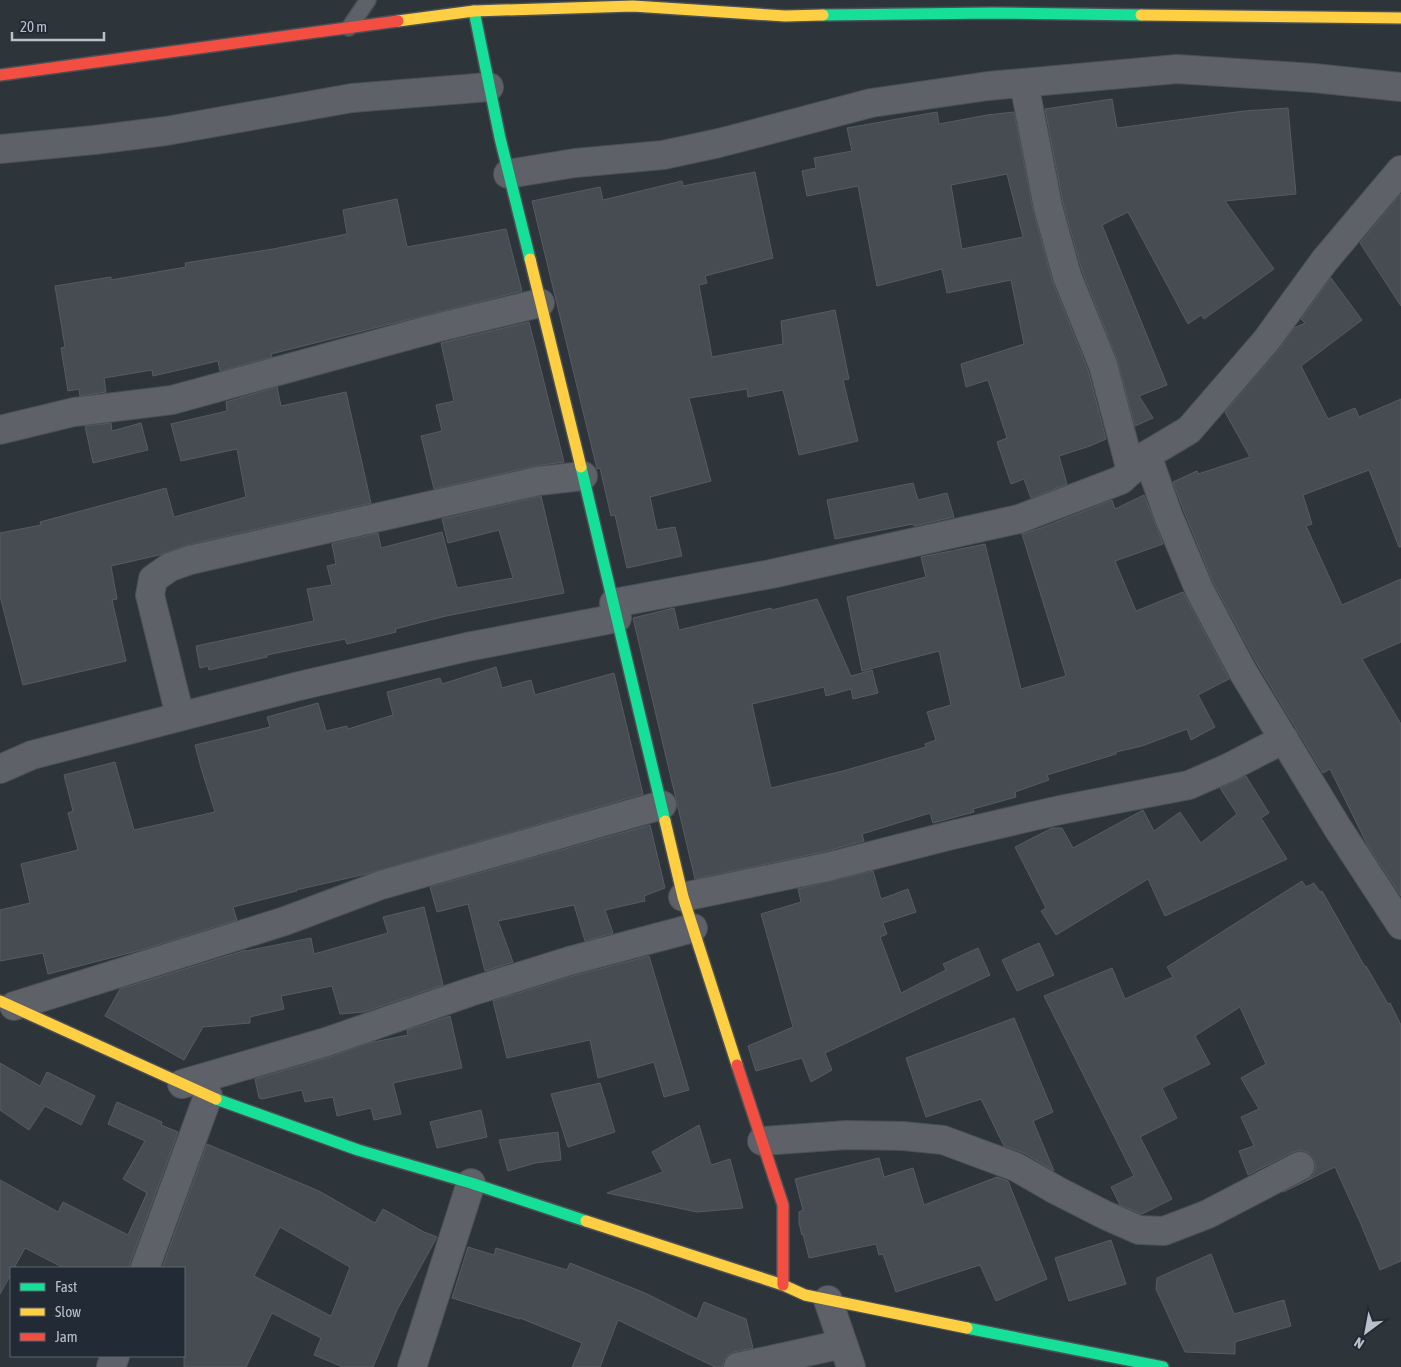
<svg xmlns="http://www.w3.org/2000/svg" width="1401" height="1367" viewBox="0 0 1401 1367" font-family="'Asap Condensed',sans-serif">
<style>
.building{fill:#474c52;stroke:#565c61;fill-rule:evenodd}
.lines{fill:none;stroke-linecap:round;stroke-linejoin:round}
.lane-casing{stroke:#4b5055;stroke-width:18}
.street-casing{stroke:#4b5055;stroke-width:30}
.fast-casing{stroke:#4b5055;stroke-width:14}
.slow-casing{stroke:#4b5055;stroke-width:14}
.jam-casing{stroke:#4b5055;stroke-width:14}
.lane{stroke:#5e6268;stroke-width:15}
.street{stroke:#5e6268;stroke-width:28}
.fast{stroke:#16e098;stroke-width:11}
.slow{stroke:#ffcf43;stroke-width:11}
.jam{stroke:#f24e42;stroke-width:11}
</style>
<rect width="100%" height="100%" fill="#2d343a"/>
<!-- building -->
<g class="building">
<path d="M1112,99L1117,128L1244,111L1288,108L1296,194L1225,201L1274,269L1204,319L1201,315L1188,324L1128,212L1102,225L1167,385L1139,396L1153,418L1135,426L1117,359L1082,271L1063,203L1045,109Z"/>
<path d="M937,112L939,124L987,115L1014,112L1033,210L1052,280L1088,370L1106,439L1090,446L1059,456L1067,484L1031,498L1024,479L1011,484L997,442L1007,438L988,380L966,387L961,364L1024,344L1011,280L947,293L942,269L877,286L858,186L807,196L802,171L816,168L814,158L852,151L847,128ZM1007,174L1023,237L962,249L951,185Z"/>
<path d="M755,172L773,258L705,276L707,283L699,285L712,357L783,344L781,321L835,310L849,379L843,380L858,441L799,455L783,390L748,397L747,389L689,398L711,481L650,497L657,530L675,527L682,556L627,568L615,515L611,516L600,468L597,469L532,201L600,187L603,200L682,181L683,186Z"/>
<path d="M1401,194V306L1360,243Z"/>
<path d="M397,199L407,247L506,229L522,291L271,354L272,357L220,371L218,361L153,376L152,370L104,378L106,392L80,396L79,389L68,391L61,348L65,347L55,286L111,277V280L186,267L185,263L273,249L347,234L343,210Z"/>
<path d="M1331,278L1362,320L1301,366L1328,419L1355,408L1359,417L1401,399V547H1399L1369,470L1303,495L1312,524L1306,526L1342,605L1401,579V642L1362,659L1401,724V896L1368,846L1330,769L1323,773L1257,664L1213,582L1183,509L1173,482L1197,471L1198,474L1250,457L1225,412L1278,351L1294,328L1305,323L1301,319Z"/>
<path d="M529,322L564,462L535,466L434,489L421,436L442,431L436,405L454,401L441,343Z"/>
<path d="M277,387L281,406L346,392L371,503L187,545L159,555L111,566L117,599L112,600L126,661L23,685L0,596V533L41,525L40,522L166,488L174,517L246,497L237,449L181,461L171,424L227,411L226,402Z"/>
<path d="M111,423L112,431L141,423L148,450L93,463L85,426Z"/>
<path d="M913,483L918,500L947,493L954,517L914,526L913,524L835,539L827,500Z"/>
<path d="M1144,495L1163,544L1115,561L1136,611L1183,592L1229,679L1198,695L1215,727L1191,740L1187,729L1142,746L1116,752V754L1047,775L1049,780L1015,792L1016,797L973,809L974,812L933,823L930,813L862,834L864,841L823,852L695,879L633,618L674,608L679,630L771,608L772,610L817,599L851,676L872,670L878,693L853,699L851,689L826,696L824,687L752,704L771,788L843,771L926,747L925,744L936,740L927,712L951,705L939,651L862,671L847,597L926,577L921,557L985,544L1021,689L1066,676L1022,534L1041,528L1112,500L1115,509Z"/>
<path d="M541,496L564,593L446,616L395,629L396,632L347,644L345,639L267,655V657L209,670L208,666L200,668L196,646L314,621L307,589L332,585L327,566L336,564L332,544L378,533L381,548L442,532L457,588L513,578L499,530L448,543L442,519Z"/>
<path d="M496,667L502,688L531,680L535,695L614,673L643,794L366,874L296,890L297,891L233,907L237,920L141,950L48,974L43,953L0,961V910L30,903L21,864L78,850L68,813L73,811L64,775L115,762L134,830L215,812L201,768L195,745L270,727L267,717L318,703L326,731L347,726L348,729L393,715L387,692L440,678L442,684Z"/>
<path d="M1246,776L1269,813L1261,818L1287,859L1165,916L1148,879L1056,935L1041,911L1046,908L1015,847L1052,828H1062L1073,848L1143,810L1154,831L1180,812L1201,843L1237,814L1220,788Z"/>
<path d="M650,825L665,888L644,896L645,901L605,910L613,933L585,941L574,905L498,921L513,962L485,971L468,904L437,912L430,887Z"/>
<path d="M873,871L881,899L908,889L916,912L883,923L887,934L880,937L901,993L946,970L943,964L978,948L990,975L825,1053L832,1070L811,1082L802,1058L756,1071L748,1046L793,1027L761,914L801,902L798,889Z"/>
<path d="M1302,881L1306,887L1314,883L1320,892L1322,891L1365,967L1366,966L1388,1004L1390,1003L1401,1025V1261L1380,1270L1360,1222L1335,1167L1283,1192L1307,1180L1313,1175L1316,1166L1314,1159L1309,1153L1301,1150L1293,1152L1248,1175L1239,1151L1254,1146L1241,1117L1259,1109L1241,1078L1266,1064L1240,1007L1195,1036L1210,1064L1162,1088L1177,1118L1140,1137L1172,1199L1142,1214L1120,1205L1111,1187L1134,1176L1044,996L1112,968L1125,999L1173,977L1167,967Z"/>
<path d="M424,907L443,985L364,1012L340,1014L332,986L281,996L284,1009L250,1017V1023L203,1027L184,1060L105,1016L120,989L246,950V951L311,938L314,954L388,933L383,917Z"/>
<path d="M1039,943L1054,975L1017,991L1002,960Z"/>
<path d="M649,956L689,1090L664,1097L654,1062L598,1078L590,1040L507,1058L493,1001L573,976Z"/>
<path d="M450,1016L462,1068L393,1083L401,1114L374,1120L371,1108L337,1116L333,1097L305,1102L302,1090L262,1099L259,1098L255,1079L330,1057L369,1043L408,1035L407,1030Z"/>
<path d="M1014,1018L1053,1112L1033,1121L1054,1171L1024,1153L1004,1146L981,1099L926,1117L906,1058Z"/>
<path d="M0,1063L40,1086L47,1072L95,1096L81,1125L45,1106L29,1130L0,1110Z"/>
<path d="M600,1083L615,1132L568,1147L551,1094Z"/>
<path d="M117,1102L162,1122L161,1125L178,1132L130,1263V1268H64L25,1248L14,1268H11V1274L0,1294V1180L58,1212L63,1202L128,1235L147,1193L123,1179L145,1141L108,1124Z"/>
<path d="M481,1110L487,1137L437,1148L430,1122Z"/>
<path d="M699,1125L711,1165L730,1159L743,1208L697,1212L607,1193L663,1172L652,1152Z"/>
<path d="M558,1132L561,1160L535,1163L508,1171L499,1140Z"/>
<path d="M207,1144L319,1191L375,1223L383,1209L424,1232L437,1237L397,1310L373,1367H343L314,1355L321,1338L272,1313L246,1367H184V1268H162ZM280,1227L350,1267L331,1316L254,1276Z"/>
<path d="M879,1158L884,1177L913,1168L924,1205L997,1177L1008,1181L1047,1279L996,1301L980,1265L896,1292L883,1254L879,1255L876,1244L809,1258L803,1234L802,1235L799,1223V1212L803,1210L795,1179Z"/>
<path d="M1111,1240L1126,1284L1069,1301L1055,1258Z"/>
<path d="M468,1247L494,1255L496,1248L567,1270L570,1263L645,1293L697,1319L704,1302L746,1319L753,1348L734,1352L727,1356L723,1362V1367H715L618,1320L600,1367H572L582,1343L520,1318V1319L452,1298Z"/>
<path d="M1211,1254L1234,1314L1284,1300L1291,1326L1235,1342V1354L1185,1352L1156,1289L1157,1278Z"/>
</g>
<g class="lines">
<!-- lane casing -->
<g class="lane-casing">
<path id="lane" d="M349,28L368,0"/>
</g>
<!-- street casing -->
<g class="street-casing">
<g id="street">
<path d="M1024,83L1048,207L1067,276L1103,365L1131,471"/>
<path d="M0,149L94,140L166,131L352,98L489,87"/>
<path d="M508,174L575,163L663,155L719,143L871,103L988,86L1177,69L1314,78L1401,87"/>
<path d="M0,430L74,412L172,400L432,329L540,303"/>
<path d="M1147,455L1168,515L1199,589L1243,672L1337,827L1401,925"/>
<path d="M614,603L771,574L1019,519L1121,480L1147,455L1189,430L1266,341L1325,260L1401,170"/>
<path d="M180,716L150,595L153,579L170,567L190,560L538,481L583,476"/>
<path d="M0,769L32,755L299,686L467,647L617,618"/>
<path d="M683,897L827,867L948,836L1060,810L1189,785L1230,767L1284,739"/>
<path d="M14,1006L285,921L381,885L662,805"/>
<path d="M182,1084L326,1042L470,992L569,961L693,928"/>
<path d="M762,1141L847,1135L903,1136L943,1140L1016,1167L1056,1190L1105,1215L1139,1230L1164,1231L1208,1214L1300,1166"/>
<path d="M145,1268L208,1096"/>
<path d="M828,1300L851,1367"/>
<path d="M111,1367L115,1356"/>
<path d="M412,1367L471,1183"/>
<path d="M738,1367L843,1344"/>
</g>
</g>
<!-- fast casing -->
<g class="fast-casing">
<g id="fast">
<path d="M474,11L500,138L530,259"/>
<path d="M823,15L994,13L1141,15"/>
<path d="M581,467L665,821"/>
<path d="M216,1099L358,1150L471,1183L586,1221"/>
<path d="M967,1328L1163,1367"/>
</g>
</g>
<!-- slow casing -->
<g class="slow-casing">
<g id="slow">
<path d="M1141,15L1401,18"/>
<path d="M398,21L474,11L633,6L785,16L823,15"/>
<path d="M530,259L581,467"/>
<path d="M665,821L683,897L737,1065"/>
<path d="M0,1001L216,1099"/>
<path d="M586,1221L783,1285L805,1295L967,1328"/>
</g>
</g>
<!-- jam casing -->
<g class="jam-casing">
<g id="jam">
<path d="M0,75L398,21"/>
<path d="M737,1065L783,1205V1285"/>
</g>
</g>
<!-- lane -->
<use href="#lane" class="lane"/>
<!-- street -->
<use href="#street" class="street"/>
<!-- fast -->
<use href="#fast" class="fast"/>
<!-- slow -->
<use href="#slow" class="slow"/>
<!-- jam -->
<use href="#jam" class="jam"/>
</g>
<!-- legend -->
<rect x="10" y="1267" width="175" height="90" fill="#212a35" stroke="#5e6671"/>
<rect x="20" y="1283" width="25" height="8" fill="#16e098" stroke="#5e6671"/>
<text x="55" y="1292" font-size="15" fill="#b9c1ca">Fast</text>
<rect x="20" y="1308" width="25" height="8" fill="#ffcf43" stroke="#5e6671"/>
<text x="55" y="1317" font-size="15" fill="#b9c1ca">Slow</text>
<rect x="20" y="1333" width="25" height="8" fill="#f24e42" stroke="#5e6671"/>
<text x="55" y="1342" font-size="15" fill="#b9c1ca">Jam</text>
<!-- north arrow -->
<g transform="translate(1366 1332) rotate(212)" stroke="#212a35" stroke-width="4" paint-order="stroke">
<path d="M0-4L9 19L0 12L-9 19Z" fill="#b9c1ca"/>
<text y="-8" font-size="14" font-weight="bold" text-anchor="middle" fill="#b9c1ca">N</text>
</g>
<!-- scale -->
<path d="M12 32v8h92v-8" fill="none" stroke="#b9c1ca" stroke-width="2.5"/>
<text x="20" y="32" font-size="15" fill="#b9c1ca" stroke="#212a35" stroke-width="4" paint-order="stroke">20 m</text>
</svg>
